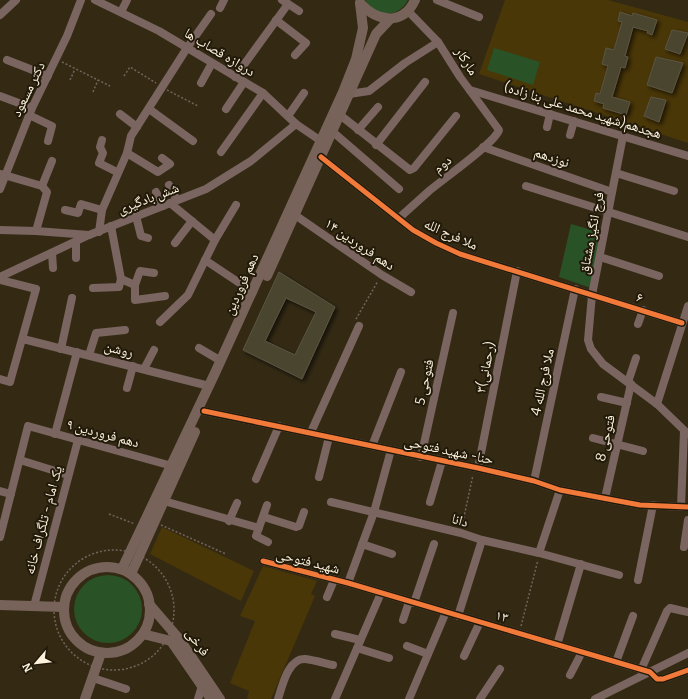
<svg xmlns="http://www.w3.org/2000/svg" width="688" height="699" viewBox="0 0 688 699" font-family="Bitter,'Noto Naskh Arabic',serif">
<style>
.built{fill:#4a3707}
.green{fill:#295227}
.building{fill:#4a442f;stroke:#5a5543;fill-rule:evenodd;filter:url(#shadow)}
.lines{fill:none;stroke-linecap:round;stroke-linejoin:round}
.path{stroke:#72645b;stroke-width:1.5;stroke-dasharray:2 2;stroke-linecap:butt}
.minor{stroke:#7a6560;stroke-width:8}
.major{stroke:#78635a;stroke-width:10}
.cycleway-casing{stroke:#211909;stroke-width:8}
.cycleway{stroke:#f17a3a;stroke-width:5}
.labels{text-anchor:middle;stroke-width:4;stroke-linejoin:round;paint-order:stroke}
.street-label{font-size:14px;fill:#fdf2dd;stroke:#211909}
</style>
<defs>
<filter id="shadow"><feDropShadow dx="2.5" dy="2.5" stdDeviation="2" flood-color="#0009"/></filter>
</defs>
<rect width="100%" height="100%" fill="#342a14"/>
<!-- built -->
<g class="built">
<path d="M505,0H608L688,22V143L479,74Z"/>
<path d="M162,527L254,571L241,601L150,554Z"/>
<path d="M263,566L317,581L311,594L315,596L271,699H249L247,698L249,691L230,683L255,621L240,616Z"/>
</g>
<!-- green -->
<g class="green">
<path d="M365,0H408C398,19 376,17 365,0Z"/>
<path d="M494,48L540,62L533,85L487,70Z"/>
<path d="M571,224L602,233L591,288L559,277Z"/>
<circle cx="108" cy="609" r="34"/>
</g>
<!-- building -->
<g class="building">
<path d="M620,12L632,16L633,13L657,20L652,35L647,33L648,31L633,27L625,56L628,57L625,68L621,67L612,97L630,102L626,115L603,108L604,104L594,101L596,93L600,94L608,66L602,64L606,48L614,50L622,22L618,21Z"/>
<path d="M672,30L688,33L680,54L665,49Z"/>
<path d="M656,57L683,63L672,93L647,85Z"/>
<path d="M651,97L666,100L659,122L644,116Z"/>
<path d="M279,272L335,307L302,379L243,350ZM286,298L316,312L295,355L265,341Z"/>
</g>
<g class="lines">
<!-- path -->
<g class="path">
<path d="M62,62L110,86"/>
<path d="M124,76L130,67L156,83"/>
<path d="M70,80L75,69"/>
<path d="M167,90L198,106"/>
<path d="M93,92L98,80"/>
<path d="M356,319L378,281"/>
<path d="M109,514L135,524"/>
<path d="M161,525L226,554"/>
<path d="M462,526L473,475"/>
<circle cx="114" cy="610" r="60"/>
<path d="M521,626L538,560"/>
</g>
<!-- minor -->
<g class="minor">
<path d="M95,0L159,31L263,93L296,124L321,141"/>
<path d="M282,0L299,11"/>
<path d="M437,0L479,17"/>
<path d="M220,8L224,0"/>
<path d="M121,12L127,0"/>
<path d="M0,15L16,0"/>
<path d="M276,20L306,43L295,55"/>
<path d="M7,60L48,76"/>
<path d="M235,77L288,4"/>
<path d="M201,83L212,63"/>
<path d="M470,90L688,156"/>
<path d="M349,94L369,91L405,63L438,42"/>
<path d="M0,96L32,108"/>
<path d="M149,109L193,141"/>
<path d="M226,109L244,82"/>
<path d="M120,114L137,127"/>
<path d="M29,115L52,126L48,141"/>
<path d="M340,115L410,170L414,168L456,116"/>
<path d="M288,116L304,93"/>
<path d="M547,127L550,114"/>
<path d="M358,130L378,107"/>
<path d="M333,132L399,189"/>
<path d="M570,135L574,121"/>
<path d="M623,136L592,295L588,340L591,349L603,364L657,404L688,434"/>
<path d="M102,140L100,147L103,153L99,163L117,172"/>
<path d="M376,145L425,82"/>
<path d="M483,147L612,192"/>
<path d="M221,152L263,93"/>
<path d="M127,153L158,172L170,164L162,158"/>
<path d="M321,157L413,230L436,243L460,254L682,323"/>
<path d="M616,173L674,191"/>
<path d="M1,174L42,186L47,192L36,231"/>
<path d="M169,185L177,200"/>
<path d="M42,186L52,161"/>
<path d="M526,186L688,237"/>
<path d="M0,189L32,108L67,36L81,0"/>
<path d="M156,192L163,206"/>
<path d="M65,210L78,213L81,204L102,210"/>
<path d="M295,215L382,275L411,292"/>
<path d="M136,216L141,236L148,238"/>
<path d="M399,218C409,209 419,200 429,191C443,179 495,143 499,130L460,77L438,42L408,11"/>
<path d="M0,230L36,231L89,235"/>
<path d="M99,232L102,210L127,153L131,136L187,48L211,14"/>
<path d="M215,240L236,205"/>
<path d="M76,242V258"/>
<path d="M175,243L192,221"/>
<path d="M52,253L53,268"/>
<path d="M600,257L659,276"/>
<path d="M205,260L253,292"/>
<path d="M0,277L89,235L206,189L251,161L296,124"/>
<path d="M121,279L135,285V300L165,296"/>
<path d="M0,280L36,289L10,382L0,379"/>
<path d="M135,285L140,271L154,273"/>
<path d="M93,288L119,287L121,279L111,226"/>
<path d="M160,322L188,295L215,240L170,203"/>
<path d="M638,324L643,310"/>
<path d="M23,339L209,386"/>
<path d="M199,348L221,361"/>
<path d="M61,349L72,298"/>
<path d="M89,355L96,333L125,330"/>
<path d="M144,369L154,350"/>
<path d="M628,382L636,358"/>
<path d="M127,388L133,366"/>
<path d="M601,397L627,403"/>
<path d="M657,404L688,306"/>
<path d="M204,411L478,468L534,481L560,490L640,505L688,507"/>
<path d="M311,432L359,326"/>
<path d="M55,434L77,352"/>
<path d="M593,438L643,451"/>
<path d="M372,446L401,372"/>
<path d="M421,457L453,313"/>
<path d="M20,460L68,475"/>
<path d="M478,468L517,271"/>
<path d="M319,477L329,437"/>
<path d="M256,479L279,426"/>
<path d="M534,481L575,289"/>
<path d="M0,491L11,494"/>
<path d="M605,498L631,384"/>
<path d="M164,501L259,528"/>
<path d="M331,502L461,533L482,540L539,553L619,575"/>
<path d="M430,502L442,461"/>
<path d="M267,505L256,536L268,542"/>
<path d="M681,507L684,431"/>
<path d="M264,517L296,527L299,526L304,512"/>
<path d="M229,521L237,503"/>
<path d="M0,537L28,426L172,466"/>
<path d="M362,544L392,554"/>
<path d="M684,547L688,520"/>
<path d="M539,553L560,490"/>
<path d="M263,561L348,583L650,672L657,679H663L688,670"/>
<path d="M638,580L653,505"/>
<path d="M348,583L374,512L391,450"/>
<path d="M327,597L334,580"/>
<path d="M414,603L434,544"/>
<path d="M34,606L78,440"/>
<path d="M458,616L482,540"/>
<path d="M403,620L409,602"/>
<path d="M335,634L360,640"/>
<path d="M557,645L581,564"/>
<path d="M407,646L428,654"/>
<path d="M357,648L389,658"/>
<path d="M464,656L480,622"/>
<path d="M616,662L633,616"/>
<path d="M641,670L667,611L670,608L688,612"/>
<path d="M570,675L582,652"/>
<path d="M93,678L126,689"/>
<path d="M198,699L202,686"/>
<path d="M278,699C282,687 288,658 305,659C314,660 324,663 333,665"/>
<path d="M335,699L381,593"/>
<path d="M409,699L446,612"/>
<path d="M480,699L500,669"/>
<path d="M595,699L688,653"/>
</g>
<!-- major -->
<g class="major">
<path d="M360,3C377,22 403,26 415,0"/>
<path d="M267,276L376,34L390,19"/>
<circle cx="107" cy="610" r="43"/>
<path d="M122,569L215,373L343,92L356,59L363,28L360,3"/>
<path d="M131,574L195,432"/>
<path d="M149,604L180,640L220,699"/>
<path d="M0,605L63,607"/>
<path d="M143,634L171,641L211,699"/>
<path d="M85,699L101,653"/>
</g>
<!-- cycleway casing -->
<g class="cycleway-casing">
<g id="cycleway">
<path d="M321,157L413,230L436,243L460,254L682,323"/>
<path d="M204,411L478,468L534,481L560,490L640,505L688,507"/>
<path d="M263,561L348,583L650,672L657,679H663L688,670"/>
</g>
</g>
<!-- cycleway -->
<use href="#cycleway" class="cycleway"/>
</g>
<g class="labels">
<!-- street labels -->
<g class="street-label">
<text transform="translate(220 52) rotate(31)" y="5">دروازه قصاب ها</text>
<text transform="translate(467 61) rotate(57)" y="5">مارکار</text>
<text transform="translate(28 89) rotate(-64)" y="5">دکتر مسعود</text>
<text transform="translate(583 110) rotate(17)" y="5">هجدهم(شهید محمد علی بنا زاده)</text>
<text transform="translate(552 157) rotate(19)" y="5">نوزدهم</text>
<text transform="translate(442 164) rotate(-39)" y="5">دوم</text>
<text transform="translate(148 198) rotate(-21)" y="5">شش بادگیری</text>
<text transform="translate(591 233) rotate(-79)" y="5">فرح انگیز مشتاق</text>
<text transform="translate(451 234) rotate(24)" y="5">ملا فرج الله</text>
<text transform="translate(360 244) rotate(34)" y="5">دهم فروردین ۱۴</text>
<text transform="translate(241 284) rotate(-66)" y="5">دهم فروردین</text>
<text transform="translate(640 297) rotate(16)" y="5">۶</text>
<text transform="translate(119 349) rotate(14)" y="5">روشن</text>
<text transform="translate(485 367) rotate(-79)" y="5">۳(رحمانی)</text>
<text transform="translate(424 382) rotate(-78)" y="5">فتوحی 5</text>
<text transform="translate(542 382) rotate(-78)" y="5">4 ملا فرج الله</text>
<text transform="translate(103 433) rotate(15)" y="5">دهم فروردین ۹</text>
<text transform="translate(605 438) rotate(-77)" y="5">فتوحی 8</text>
<text transform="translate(449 450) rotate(12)" y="5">حنا- شهید فتوحی</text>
<text transform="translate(43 520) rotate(-75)" y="5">یک امام - تلگراف خانه</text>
<text transform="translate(460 520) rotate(16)" y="5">دانا</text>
<text transform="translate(308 561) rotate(14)" y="5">شهید فتوحی</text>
<text transform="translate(502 616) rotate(16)" y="5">۱۳</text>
<text transform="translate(198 642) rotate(55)" y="5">فرخی</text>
</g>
</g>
<!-- north arrow -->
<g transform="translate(36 663) rotate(242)" stroke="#211909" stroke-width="3" paint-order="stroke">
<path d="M0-3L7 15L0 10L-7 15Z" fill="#fdf2dd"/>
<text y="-6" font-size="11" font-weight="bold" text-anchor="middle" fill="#fdf2dd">N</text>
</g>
</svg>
